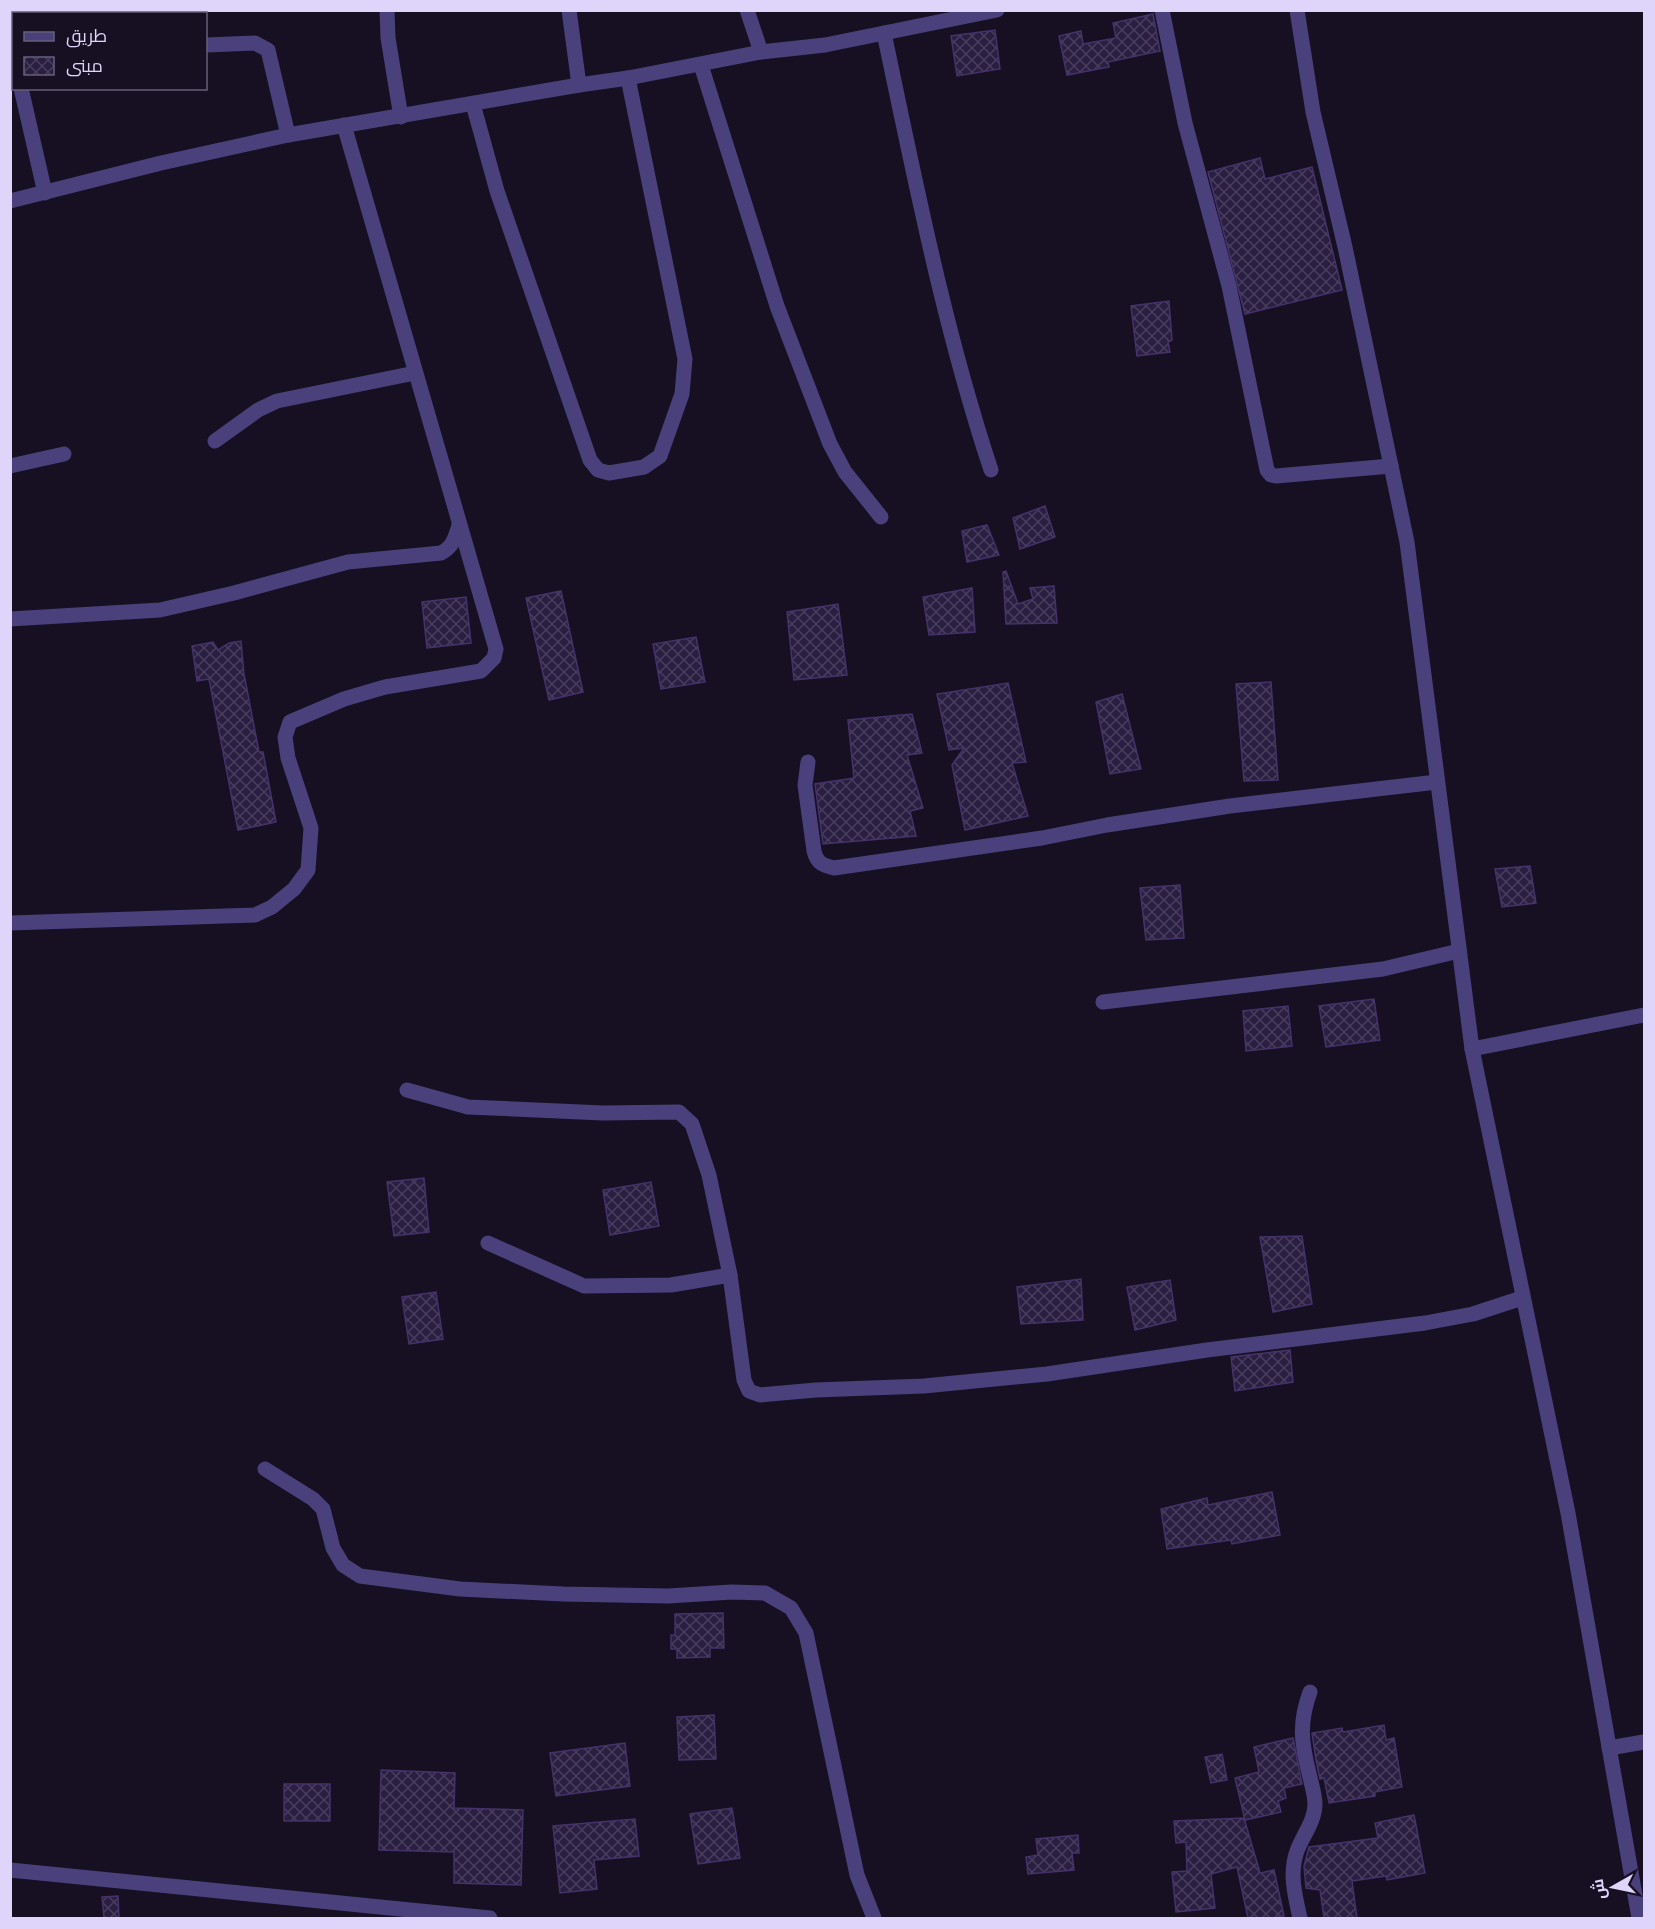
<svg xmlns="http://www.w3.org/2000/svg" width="1655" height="1929" viewBox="0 0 1655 1929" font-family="'Archivo Narrow',Cairo,sans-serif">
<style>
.building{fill:url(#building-cross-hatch);stroke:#45326b;stroke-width:1.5}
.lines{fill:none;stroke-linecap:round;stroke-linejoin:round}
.minor{stroke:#4a407c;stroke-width:15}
</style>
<defs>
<pattern id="building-cross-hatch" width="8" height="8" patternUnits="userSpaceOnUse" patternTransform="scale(1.5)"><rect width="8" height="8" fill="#2a1e41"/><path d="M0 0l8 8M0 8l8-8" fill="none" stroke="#483e5d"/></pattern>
</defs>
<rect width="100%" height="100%" fill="#161022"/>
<!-- building -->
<g class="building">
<path d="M1153,14L1160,51L1108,62L1109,67L1067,75L1059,36L1081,31L1083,44L1116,38L1113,23Z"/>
<path d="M995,30L1000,69L957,76L951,36Z"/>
<path d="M1260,158L1265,179L1312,167L1342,290L1245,314L1208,172Z"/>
<path d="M1169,301L1172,340L1168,342L1170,352L1137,356L1131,306Z"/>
<path d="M1045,506L1055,537L1020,549L1013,518Z"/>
<path d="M987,525L999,555L967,562L962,531Z"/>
<path d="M1006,571L1018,604L1033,599L1030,588L1054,586L1057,623L1006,624L1003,572Z"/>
<path d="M972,588L975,632L929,635L923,597Z"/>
<path d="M561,591L583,692L549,700L526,598Z"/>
<path d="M466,597L471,643L427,648L422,602Z"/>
<path d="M838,604L847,675L794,680L787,612Z"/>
<path d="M696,637L705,682L661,689L653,644Z"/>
<path d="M241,641L244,674L259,752H263L276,822L238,830L209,679L197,681L192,646L213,642L218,650L229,643Z"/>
<path d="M1271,682L1278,780L1244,781L1236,684Z"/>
<path d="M1008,683L1026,762L1012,763L1028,816L965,830L952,765L964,748L949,750L937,694Z"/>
<path d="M1122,694L1141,769L1110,774L1096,702Z"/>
<path d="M912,714L922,753L907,755L923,808L910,811L916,836L823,844L815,784L854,778L848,720Z"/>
<path d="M1530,866L1536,903L1502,907L1495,869Z"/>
<path d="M1180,885L1184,938L1146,940L1140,888Z"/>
<path d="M1374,999L1380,1040L1326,1047L1319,1006Z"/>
<path d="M1288,1006L1292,1046L1246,1051L1243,1011Z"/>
<path d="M424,1178L429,1232L394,1236L387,1182Z"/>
<path d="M651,1182L659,1226L610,1235L603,1190Z"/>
<path d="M1302,1236L1312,1304L1273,1312L1260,1237Z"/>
<path d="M1081,1279L1083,1320L1021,1324L1017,1287Z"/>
<path d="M1170,1280L1176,1320L1135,1330L1127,1287Z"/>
<path d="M436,1292L443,1339L409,1344L402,1297Z"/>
<path d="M1290,1350L1293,1382L1235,1391L1231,1357Z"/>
<path d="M1272,1492L1280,1535L1232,1544L1231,1540L1167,1549L1161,1509L1207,1498L1208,1505Z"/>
<path d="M723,1613L724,1648H710V1657L677,1658V1649H671V1635H675V1614Z"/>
<path d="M714,1715L716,1759L679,1760L677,1717Z"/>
<path d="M1384,1725L1386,1740L1394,1738L1402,1787L1375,1792V1796L1329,1803L1324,1778L1320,1779L1316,1760L1312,1733L1342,1728L1343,1732Z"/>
<path d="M1293,1738L1302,1784L1284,1788L1286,1798L1278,1801L1281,1812L1245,1820L1235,1778L1259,1772L1254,1747Z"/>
<path d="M625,1743L630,1786L556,1796L550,1753Z"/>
<path d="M1222,1754L1227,1780L1211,1783L1205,1757Z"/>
<path d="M381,1770L455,1773L454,1808L523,1810L521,1885L454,1883V1852L379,1850Z"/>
<rect x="284" y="1784" width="46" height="37"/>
<path d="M732,1808L740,1858L698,1864L690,1814Z"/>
<path d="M1414,1815L1425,1873L1387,1880L1386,1876L1352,1881L1357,1918H1324L1320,1890L1306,1888L1304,1866L1309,1847L1378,1838L1375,1823Z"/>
<path d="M1244,1818L1260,1873L1274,1870L1284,1916L1272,1918H1248L1237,1867L1211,1874L1215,1908L1176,1912L1172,1872L1187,1871L1186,1842L1176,1843L1174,1821Z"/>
<path d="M635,1819L639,1856L594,1860L597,1889L560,1893L553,1826Z"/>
<path d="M1078,1835L1079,1853H1072L1074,1870L1028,1874L1026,1857L1038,1855L1036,1839Z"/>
<path d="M118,1896L119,1918H104L102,1897Z"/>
</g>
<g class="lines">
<!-- minor -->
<g class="minor">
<path d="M158,10L160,14"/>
<path d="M387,10L388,38L401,117"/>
<path d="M569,10L579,85"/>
<path d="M747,10L761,52"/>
<path d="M1162,10L1185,123L1229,286L1267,470L1271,475L1276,476L1391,466"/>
<path d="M1297,10L1313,112L1345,247L1407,542L1472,1049L1568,1513L1639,1918"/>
<path d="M884,33C915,180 944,328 991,470"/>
<path d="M10,41L14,54"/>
<path d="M206,45L255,43L268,50L288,135"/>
<path d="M701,65L777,306L830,444L845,472L881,517"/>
<path d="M21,88L45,193"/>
<path d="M473,104L497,191L590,460L598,470L609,473L644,467L660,456L682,394L685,359L628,78"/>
<path d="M10,201L161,163L288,135L579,85L628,78L761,52L825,45L997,10"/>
<path d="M215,441L258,410L277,401L415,373"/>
<path d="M10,466L64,454"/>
<path d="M10,619L160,610L234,593L348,562L441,553C453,547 455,538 459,525"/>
<path d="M808,762L805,785L814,851C817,863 822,865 834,868L1042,838L1107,825L1230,806L1437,782"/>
<path d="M10,923L255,915L272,907L294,889L308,870L311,828L288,758L285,737L290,722L344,699L385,687L481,671L494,658L496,649L344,125"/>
<path d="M1103,1002L1383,969L1459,951"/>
<path d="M1472,1049L1644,1015"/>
<path d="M407,1090L468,1107L603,1113L679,1112L692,1124L709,1175L730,1275L744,1380L749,1391L760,1395L816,1390L924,1386L1047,1374L1207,1350L1425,1323L1473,1314L1522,1298"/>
<path d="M488,1243L584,1286L671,1285L730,1275"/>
<path d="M265,1469L313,1499L323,1509L333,1548L343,1565L360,1576L460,1589L563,1594L668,1596L732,1592L765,1593L791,1608L806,1633L857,1875L874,1918"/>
<path d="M1609,1748L1644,1742"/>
<path d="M10,1870L490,1918"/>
<path d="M1300,1918C1295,1896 1289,1873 1297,1851C1303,1835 1315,1821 1315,1804C1315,1794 1311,1783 1309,1773C1301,1742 1299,1722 1310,1692"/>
</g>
</g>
<!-- border -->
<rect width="1655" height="1929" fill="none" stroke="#dfd5fb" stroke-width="24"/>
<!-- legend -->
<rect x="12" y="12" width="195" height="78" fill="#161022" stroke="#665f79" stroke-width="1.5"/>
<rect x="24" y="32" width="30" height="9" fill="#4a407c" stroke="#665f79" stroke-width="1.5"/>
<text x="66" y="42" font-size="18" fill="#dfd5fb">طريق</text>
<rect x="24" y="57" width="30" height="18" fill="url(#building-cross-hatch)" stroke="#665f79" stroke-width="1.5"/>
<text x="66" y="72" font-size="18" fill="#dfd5fb">مبنى</text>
<!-- north arrow -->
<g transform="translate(1613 1887) rotate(261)" stroke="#161022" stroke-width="4.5" paint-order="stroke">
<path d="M0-4.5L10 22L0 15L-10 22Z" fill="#dfd5fb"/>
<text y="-9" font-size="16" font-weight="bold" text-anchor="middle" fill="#dfd5fb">ش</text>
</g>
</svg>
